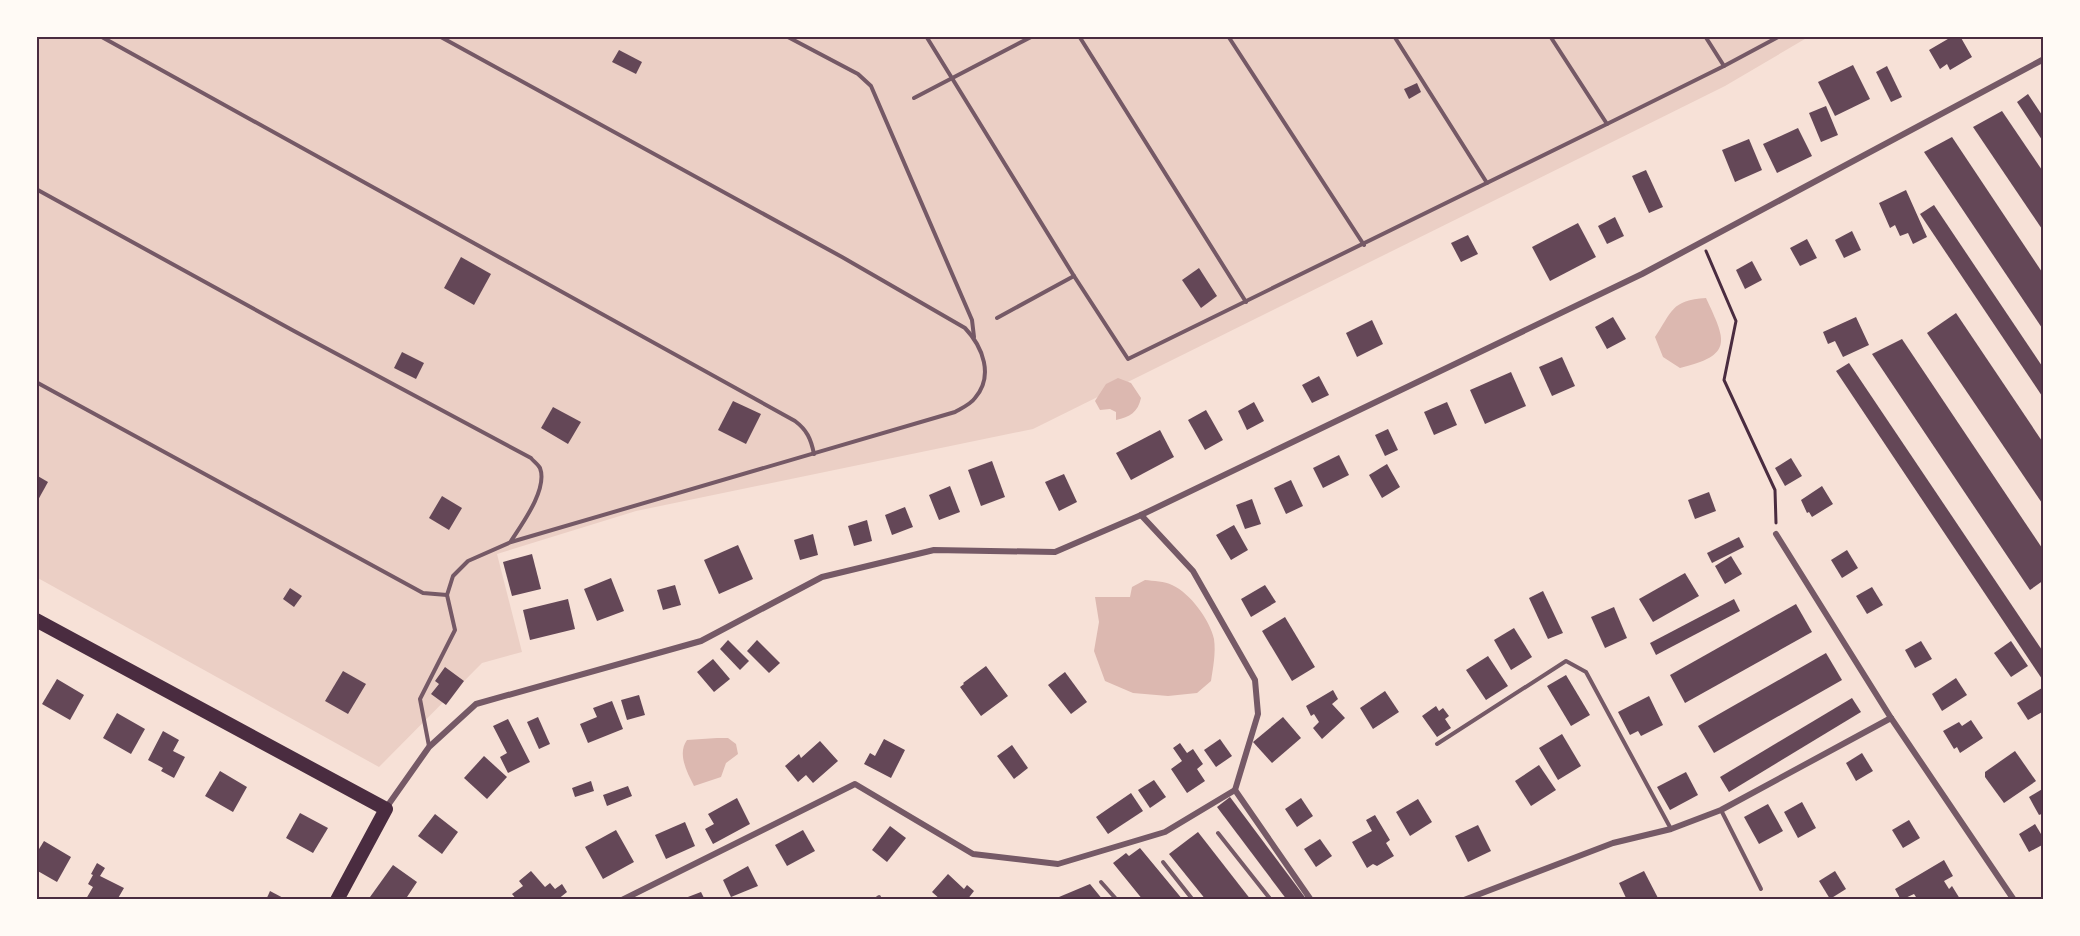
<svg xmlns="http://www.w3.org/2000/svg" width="2080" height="936" viewBox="0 0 2080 936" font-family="Raleway,sans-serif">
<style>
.green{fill:#ebcfc5}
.water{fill:#dcb8b0}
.building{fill:#644757}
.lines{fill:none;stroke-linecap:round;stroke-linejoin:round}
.path{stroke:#4a2c40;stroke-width:3}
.service{stroke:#755966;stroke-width:4}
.minor{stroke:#755966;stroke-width:6}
.primary{stroke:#4a2c40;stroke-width:14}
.neatline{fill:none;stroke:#4a2c40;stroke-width:2}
</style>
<rect width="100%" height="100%" fill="#f7e1d7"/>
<!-- green -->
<path class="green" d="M36,36H1810L1725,86L1033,429L636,511L497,554L522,652L482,663L379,767L36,577Z"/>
<!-- water -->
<g class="water">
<path d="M1706,298C1726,341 1734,355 1680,368L1663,357L1655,337C1672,312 1671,300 1706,298Z"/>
<path d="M1118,378L1131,383L1141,398C1138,412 1130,417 1116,420V412L1110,409L1100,410L1095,401L1106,384Z"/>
<path d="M1145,580C1153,581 1165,581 1172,585C1190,593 1210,620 1214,639C1216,653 1213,668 1211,681L1197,693L1168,696L1133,693L1105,681L1094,651L1099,622L1095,597H1130L1132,587Z"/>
<path d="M717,738H728L736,744L738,754L726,763L721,777L694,786C687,772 677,754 687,740Z"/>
</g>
<!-- building -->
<g class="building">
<path d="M1953,36H1960L1972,57L1950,70L1947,64L1940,69L1929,50Z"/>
<path d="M619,50L642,62L636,74L612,62Z"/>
<path d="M1853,65L1870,99L1835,116L1818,82Z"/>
<path d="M1887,66L1902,97L1891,102L1876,72Z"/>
<path d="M1417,83L1421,92L1409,99L1404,89Z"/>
<path d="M2028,94L2044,118V143L2017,102Z"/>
<path d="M1826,106L1838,135L1821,142L1809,113Z"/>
<path d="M2002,111L2044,173V232L1973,127Z"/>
<path d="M1798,128L1812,156L1777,173L1763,144Z"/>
<path d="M1952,137L2044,275V331L1924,152Z"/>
<path d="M1749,139L1762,170L1735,182L1722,150Z"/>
<path d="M1646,170L1663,207L1649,213L1632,176Z"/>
<path d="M1906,190L1927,237L1913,244L1908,233L1900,236L1895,225L1890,228L1879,203Z"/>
<path d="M1934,205L2044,369V399L1920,214Z"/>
<path d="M1615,217L1624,236L1607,244L1598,226Z"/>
<path d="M1578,223L1596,257L1550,281L1532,247Z"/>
<path d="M1852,231L1861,250L1844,258L1835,240Z"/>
<path d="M1468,235L1478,254L1461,262L1451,243Z"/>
<path d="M1807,239L1817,258L1800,266L1790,248Z"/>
<path d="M461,257L491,274L474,305L444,288Z"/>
<path d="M1752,261L1762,280L1745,289L1736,270Z"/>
<path d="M1199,268L1217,296L1201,308L1182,280Z"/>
<path d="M1956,313L2044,444V506L1927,333Z"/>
<path d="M1613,317L1626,339L1607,349L1595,327Z"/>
<path d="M1856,317L1869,345L1843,357L1835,341L1828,344L1823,332Z"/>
<path d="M1372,320L1383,344L1357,357L1346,333Z"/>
<path d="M1902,339L2044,551V580L2030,590L1872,354Z"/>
<path d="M402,352L424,363L416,379L394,368Z"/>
<path d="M1562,357L1575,386L1552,396L1539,367Z"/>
<path d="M1849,363L2044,653V682L1836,371Z"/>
<path d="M1511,372L1526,406L1485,424L1470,390Z"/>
<path d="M1319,376L1329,395L1312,403L1302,385Z"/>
<path d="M733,401L761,414L746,444L718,430Z"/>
<path d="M1254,402L1264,421L1247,430L1238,411Z"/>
<path d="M1447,402L1457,425L1434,435L1424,412Z"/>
<path d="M553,407L581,422L568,444L541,428Z"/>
<path d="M1206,410L1223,440L1205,450L1188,420Z"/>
<path d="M1388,429L1398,450L1385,456L1375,435Z"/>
<path d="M1160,430L1174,457L1131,480L1116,453Z"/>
<path d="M1339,455L1349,475L1323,488L1313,468Z"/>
<path d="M1791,458L1802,476L1785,486L1775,468Z"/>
<path d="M992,461L1005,497L981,506L968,470Z"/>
<path d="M1387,464L1400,487L1382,498L1369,475Z"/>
<path d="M1064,474L1077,502L1059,511L1045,482Z"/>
<path d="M36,475L48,482L38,500L36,499Z"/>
<path d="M1291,480L1303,506L1286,514L1274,488Z"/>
<path d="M950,486L960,512L939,520L929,495Z"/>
<path d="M1822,486L1833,504L1812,517L1809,512L1807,513L1801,500Z"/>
<path d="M1709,492L1716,511L1695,519L1688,500Z"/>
<path d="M442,496L462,508L449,530L429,518Z"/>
<path d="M1252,499L1261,524L1245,529L1236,505Z"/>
<path d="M905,507L913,527L892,535L885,515Z"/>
<path d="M867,520L872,541L854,546L848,526Z"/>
<path d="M1234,525L1248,550L1231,560L1216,535Z"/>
<path d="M813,534L818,555L800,560L794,540Z"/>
<path d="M1739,537L1744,547L1712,563L1707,553Z"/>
<path d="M738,545L753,579L719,594L704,560Z"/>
<path d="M1847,550L1858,568L1842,578L1831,560Z"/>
<path d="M532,554L541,589L512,596L503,562Z"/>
<path d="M1731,556L1742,574L1725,584L1715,566Z"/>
<path d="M1685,573L1699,596L1653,622L1639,599Z"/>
<path d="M611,578L624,611L597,621L584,589Z"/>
<path d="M675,585L681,605L663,610L657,590Z"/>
<path d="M1265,585L1276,602L1251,617L1241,599Z"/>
<path d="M1872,587L1883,605L1867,614L1856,596Z"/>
<path d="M290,588L302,596L294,607L283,599Z"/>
<path d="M1543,591L1563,633L1548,639L1529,598Z"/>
<path d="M568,599L575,629L530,640L523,610Z"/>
<path d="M1734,599L1740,611L1656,655L1650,643Z"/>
<path d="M1796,604L1812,632L1685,703L1670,675Z"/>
<path d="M1614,607L1627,638L1605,648L1591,617Z"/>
<path d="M1285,617L1315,667L1292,681L1262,631Z"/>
<path d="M1514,628L1532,657L1511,670L1494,640Z"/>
<path d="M728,640L749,661L740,670L720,649Z"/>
<path d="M757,640L780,663L769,673L747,651Z"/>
<path d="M1921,641L1932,659L1915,668L1905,650Z"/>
<path d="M2011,641L2028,666L2011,677L1994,653Z"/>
<path d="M1826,653L1842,680L1714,753L1698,726Z"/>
<path d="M1488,656L1508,686L1486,700L1466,670Z"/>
<path d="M713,659L730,679L714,692L697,672Z"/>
<path d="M986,666L1008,696L981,716L960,687L964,684L963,683Z"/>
<path d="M445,667L464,681L446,705L431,694L439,684L435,681Z"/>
<path d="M343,671L366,684L348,714L325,701Z"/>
<path d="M1065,672L1087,702L1071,714L1048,685Z"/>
<path d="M1566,675L1590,715L1571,726L1547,686Z"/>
<path d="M1956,678L1967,695L1942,711L1932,694Z"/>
<path d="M57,679L84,695L70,720L42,704Z"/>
<path d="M2042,688L2044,690V711L2028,720L2017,703Z"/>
<path d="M1333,690L1338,699L1332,704L1345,718L1322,739L1313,728L1319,722L1314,714L1311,716L1306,706Z"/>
<path d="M1385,691L1399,712L1373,729L1360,708Z"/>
<path d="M639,695L645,715L627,720L621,700Z"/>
<path d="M1649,696L1663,725L1641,736L1638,731L1630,735L1618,712Z"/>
<path d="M1852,698L1861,712L1729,792L1720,777Z"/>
<path d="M612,701L623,729L588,743L580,724L597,717L593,708Z"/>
<path d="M1436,706L1439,711L1443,708L1449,716L1445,719L1451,728L1437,737L1422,716Z"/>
<path d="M117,713L145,729L131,754L103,738Z"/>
<path d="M538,717L550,744L539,749L527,722Z"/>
<path d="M1283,717L1301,738L1272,763L1253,742Z"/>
<path d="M508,719L530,762L508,773L500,757L507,753L493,726Z"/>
<path d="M1971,720L1983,738L1960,753L1957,747L1954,749L1943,731L1959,722L1962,726Z"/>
<path d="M163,731L179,740L173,751L185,757L174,778L161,771L163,768L148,760Z"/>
<path d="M1562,734L1581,766L1558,780L1539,748Z"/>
<path d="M884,739L905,750L891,778L864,764L870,753L875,756Z"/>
<path d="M1220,739L1232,756L1216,767L1204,750Z"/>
<path d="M820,741L838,761L813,783L806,775L798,782L785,766L799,754L801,758Z"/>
<path d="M1180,743L1187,753L1193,749L1203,764L1197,769L1205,781L1187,793L1171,769L1182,761L1173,748Z"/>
<path d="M1012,745L1028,768L1014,779L997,756Z"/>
<path d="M2015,751L2036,781L2004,803L1985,777V772Z"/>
<path d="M1862,753L1873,771L1856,781L1846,763Z"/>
<path d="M484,756L507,777L487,799L464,778Z"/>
<path d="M1539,765L1556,790L1531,806L1515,781Z"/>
<path d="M220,771L247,787L233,812L205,796Z"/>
<path d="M1686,772L1698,795L1670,810L1657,787Z"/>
<path d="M1154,780L1166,797L1150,808L1138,790Z"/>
<path d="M591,781L594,791L575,797L572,788Z"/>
<path d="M628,786L632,796L607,806L603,795Z"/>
<path d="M2044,788V813L2039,815L2029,797Z"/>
<path d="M1131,793L1143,811L1108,834L1096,817Z"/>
<path d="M1230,797L1307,900H1287L1217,807Z"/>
<path d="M737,798L750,824L713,844L705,829L714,824L708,814Z"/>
<path d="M1301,798L1313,816L1297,827L1285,809Z"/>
<path d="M1418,799L1432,822L1410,836L1396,812Z"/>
<path d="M1802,802L1816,828L1798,838L1784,812Z"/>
<path d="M1768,804L1783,831L1759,844L1744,817Z"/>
<path d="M300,813L328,828L313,853L286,838Z"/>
<path d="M435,814L458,832L442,854L418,836Z"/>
<path d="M1375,815L1390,840L1386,843L1394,856L1377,866L1373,864L1367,868L1352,842L1372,831L1366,820Z"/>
<path d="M1909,820L1920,838L1903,848L1892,830Z"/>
<path d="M685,822L695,846L666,859L655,835Z"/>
<path d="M2035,824L2044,839V844L2029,852L2019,834Z"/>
<path d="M1478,825L1491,851L1468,862L1455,836Z"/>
<path d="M890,826L906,838L887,862L872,850Z"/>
<path d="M616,830L634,862L603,879L585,847Z"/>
<path d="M803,830L815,851L787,866L775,845Z"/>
<path d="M1198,832L1251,900H1206L1169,854Z"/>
<path d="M1320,839L1332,856L1316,867L1304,849Z"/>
<path d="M44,841L71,857L57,882L36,870V854Z"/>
<path d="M1140,848L1183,900H1143L1113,863L1126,853L1129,856Z"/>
<path d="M1944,860L1953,876L1944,881L1949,889L1952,886L1960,899L1918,900L1914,894L1901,900L1895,889Z"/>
<path d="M97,863L105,868L100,876L124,888L117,900L86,899L93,887L88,884L93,875L91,874Z"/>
<path d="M393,865L417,882L405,900H374L370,897Z"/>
<path d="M748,866L758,886L731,897L723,880Z"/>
<path d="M531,871L545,887L550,883L555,889L562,884L567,892L557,900H517L512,894L523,886L519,881Z"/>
<path d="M1644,871L1659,900H1627L1619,883Z"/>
<path d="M1835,871L1846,889L1830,899L1819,881Z"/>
<path d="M948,874L964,889L967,885L974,891L967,900H941L932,892Z"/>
<path d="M1090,884L1103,900H1062L1059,897Z"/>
<path d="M270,891L287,900H266Z"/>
<path d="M701,892L704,898L701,900H680Z"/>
</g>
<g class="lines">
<!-- path -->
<path class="path" d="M1706,251L1736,321L1724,380L1775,490L1776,523"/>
<!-- service -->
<g class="service">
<path d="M100,36L795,421C807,430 811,439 814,454"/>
<path d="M786,36L858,74L871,86L972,320L974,337"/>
<path d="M926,36L1074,276L1128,359L1607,124L1724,66L1780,36"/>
<path d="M1079,36L1246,302"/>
<path d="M1228,36L1364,245"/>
<path d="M1394,36L1487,183"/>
<path d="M1550,36L1607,124"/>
<path d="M1705,36L1724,66"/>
<path d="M914,98L1033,36"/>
<path d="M36,189L294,331L531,458C533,461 538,464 540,468C548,489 522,524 511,541"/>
<path d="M997,318L1074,276"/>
<path d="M36,382L423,593L447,595"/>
<path d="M2043,615H2044"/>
<path d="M1437,744L1566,661L1586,672L1671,829"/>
<path d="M429,746L420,699L455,630L447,595L453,576L468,561L511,542L955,412C962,408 971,404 975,398C994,376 983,347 965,328L842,257L439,36"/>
<path d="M1721,810L1761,889"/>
<path d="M1218,833L1271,900"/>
<path d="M1163,862L1193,900"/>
<path d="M1101,882L1117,900"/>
<path d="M875,900L879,897"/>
</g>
<!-- minor -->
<g class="minor">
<path d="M1141,515L1193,571L1255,680L1258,714L1235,790"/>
<path d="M1776,534L1891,718L2014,900"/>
<path d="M386,808L429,747L476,704L701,641L822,577L934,550L1055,552L1141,515L1642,274L2044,59"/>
<path d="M622,900L855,784L973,854L1058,864L1165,832L1235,790L1311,900"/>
<path d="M1464,900L1613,843L1671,829L1721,810L1891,718"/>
</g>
<!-- primary -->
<path class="primary" d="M36,620L386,809L337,900"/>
</g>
<!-- border -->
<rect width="2080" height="936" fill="none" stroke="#fffaf5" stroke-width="75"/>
<rect x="38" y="38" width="2004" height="860" class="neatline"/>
</svg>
